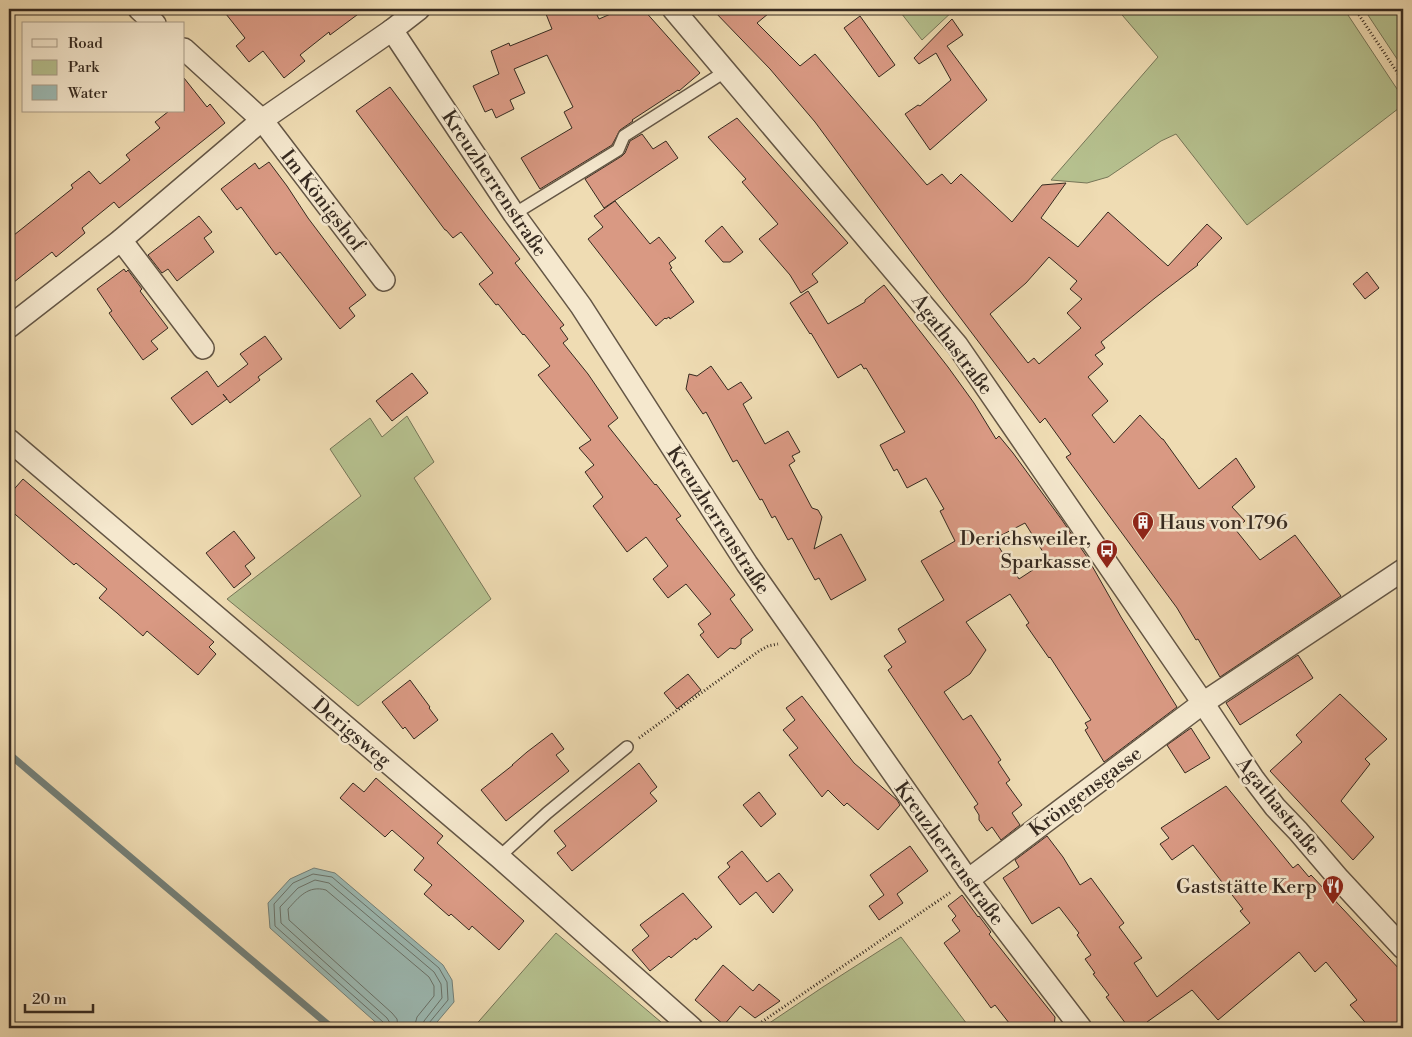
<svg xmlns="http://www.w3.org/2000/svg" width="1412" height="1037" viewBox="0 0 1412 1037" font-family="'Libre Bodoni',serif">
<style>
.green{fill:#b6c18f;stroke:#767658}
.water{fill:#9cbab4;stroke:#738079}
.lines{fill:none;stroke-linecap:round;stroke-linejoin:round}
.shore{stroke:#69726a;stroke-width:1}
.stream{stroke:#738079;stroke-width:7}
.building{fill:#d99983;stroke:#362a20;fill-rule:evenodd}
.service-casing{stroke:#645645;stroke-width:14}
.minor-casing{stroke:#645645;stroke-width:24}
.path{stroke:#362a20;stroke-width:3;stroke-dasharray:1 2.5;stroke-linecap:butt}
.service{stroke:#f5e8ce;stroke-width:11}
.minor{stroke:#f5e8ce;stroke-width:21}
.labels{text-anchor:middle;stroke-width:5;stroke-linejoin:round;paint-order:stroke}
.street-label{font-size:20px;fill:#362a20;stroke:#f5e8ce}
.poi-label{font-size:20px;fill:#362a20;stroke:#f5e8ce;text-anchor:end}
</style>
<rect width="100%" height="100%" fill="#efdcb3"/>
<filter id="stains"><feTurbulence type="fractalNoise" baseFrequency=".004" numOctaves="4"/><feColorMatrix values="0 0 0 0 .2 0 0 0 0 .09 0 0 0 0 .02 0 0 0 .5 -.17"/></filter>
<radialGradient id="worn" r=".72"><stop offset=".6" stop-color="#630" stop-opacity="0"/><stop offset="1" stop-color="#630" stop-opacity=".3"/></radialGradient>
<!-- green -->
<g class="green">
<path d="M898,9H955L922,40Z"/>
<path d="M1117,9H1344L1403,98V105L1247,225L1176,134L1161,141L1108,177L1087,183L1051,180L1158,57Z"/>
<path d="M1364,9H1403V68Z"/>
<path d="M407,416L434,462L414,478L491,599L358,706L227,599L361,496L330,449L370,418L382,437Z"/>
<path d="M556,933L668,1028H473Z"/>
<path d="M901,937L970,1028H762L823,987Z"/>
</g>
<!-- water -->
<path class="water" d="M314,868L335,873L443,965L452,980L454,1002L432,1028H382L270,928L268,903L290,879Z"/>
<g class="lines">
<!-- shore -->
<g class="shore">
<path d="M384,1028L383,1022L275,926L274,904L293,883L313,874L332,877L439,968L447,982L448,1000L429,1023L428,1028"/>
<path d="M391,1028L390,1023L387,1018L281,923L280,907L298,888L315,880L329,883L434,972L441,984L442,998L424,1021L422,1028"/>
<path d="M398,1028L397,1019L392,1013L289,920L288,909C299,897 308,885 326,890L429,977L434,986V996L417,1017L414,1028"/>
</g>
<!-- stream -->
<path class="stream" d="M9,754L332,1028"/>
</g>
<!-- building -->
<g class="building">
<path d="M222,9H365L330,35L329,32L300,55L305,61L284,78L263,51L249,62L236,46L245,38Z"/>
<path d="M549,9H594L599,19L622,9H643L700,73L679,91L678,90L632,120L633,121L620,130L612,145L540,189L521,158L572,128L564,112L573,107L547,55L514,69L525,93L510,100L514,109L496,118L492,109L485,112L473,86L499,74L491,51L509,43L510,46L552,29L546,14L550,13Z"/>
<path d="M712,9H774L757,23L800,66L815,54L927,185L942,174L951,184L961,174L1012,222L1042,185L1066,183L1041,218L1078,247L1108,212L1168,266L1207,224L1222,238L1197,264L1198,265L1155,298L1101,342L1105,348L1095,355L1103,364L1088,377L1108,401L1092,415L1114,443L1140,415L1162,439H1163L1199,489L1236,458L1255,487L1232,507L1245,521L1235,529L1260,560L1295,535L1341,596L1220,677L1198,639L1196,640L1177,608L1066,457L1071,454L1045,418L1040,423L937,287L815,122L770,69ZM1049,257L1077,281L1070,289L1082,299L1067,313L1081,328L1039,364L1034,358L1028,363L990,314L1026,283Z"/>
<path d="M860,16L895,65L879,77L844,28Z"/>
<path d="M952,19L963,35L947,46L987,100L930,150L905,114L918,105L920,106L951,80L936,53L919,64L914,58Z"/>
<path d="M184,78L207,107L210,104L225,123L119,208L114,202L82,228L85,233L56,257L52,252L9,286V239L73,188L71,185L89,171L100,184L130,160L126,155L160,128L155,122L169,111H184Z"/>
<path d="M390,87L488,218L520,259L515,263L564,325L560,328L568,339L563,343L588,374L618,418L608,426L655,485L656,484L681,516L676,519L735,595L730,599L753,630L741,639V644L735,649L730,648L718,658L700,635L704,632L698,624L711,614L686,584L668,598L653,579L668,566L646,537L627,552L593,506L603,497L585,472L594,465L579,448L591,440L538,375L550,366L524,334L523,335L498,304L496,305L479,284L493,273L461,232L453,238L446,230H445L356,111Z"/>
<path d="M737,118L848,243L812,274L818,282L801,293L790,275L759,239L778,224L742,182L746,179L708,137Z"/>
<path d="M642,134L653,149L666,141L678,158L604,208L585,179L622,156L625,153L630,141Z"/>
<path d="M269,162L287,186L308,218L366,295L349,308L355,316L340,329L280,252L276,255L241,207L237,210L221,189L255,163L259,169Z"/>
<path d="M615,201L650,244L659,237L676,258L669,263L672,268L670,269L694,302L670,319L669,317L666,319L665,318L656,326L588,239L603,227L594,216Z"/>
<path d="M199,216L212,232L204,238L214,252L177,281L168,269L162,273L148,255Z"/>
<path d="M722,226L743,252L730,262H723L705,241Z"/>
<path d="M124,269L126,272L128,270L142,289L140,291L168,328L151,341L158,349L143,360L109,313L112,311L97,289Z"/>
<path d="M1367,272L1379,288L1365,299L1353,284Z"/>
<path d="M884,285L948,367L974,403L996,439L999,436L1013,453L1062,520L1087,557L1121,617L1177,707L1104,762L1085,730L1088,728L1085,723L1091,720L1050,657L1049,658L1026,625L1029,623L1010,594L966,622L986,650L970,674L944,692L963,720L971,715L1001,760L998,762L1010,780L1006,783L1022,805L1012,813L1020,825L1001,840L992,827L987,831L979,820V815L974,807L978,804L888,670L892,667L884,656L906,642L898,629L944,600L921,561L955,541L940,511L944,509L926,478L907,488L897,469L894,471L880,445L905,432L866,368L864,369L861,364L838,378L811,333L810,334L790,303L808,291L828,324L865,302V300ZM1025,523L1048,560L1019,579L994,539Z"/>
<path d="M265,336L282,359L258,377L260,380L230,403L223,394L227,399L192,425L171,398L207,371L218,387L248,364L240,354Z"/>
<path d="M711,366L728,390L741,382L752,398L743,404L765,444L788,431L800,452L792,456L795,461L789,465L812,508L818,510L822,517L814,549L841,534L866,580L831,600L819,578L815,580L792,538L788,540L775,516L772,518L762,499L760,500L737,460L733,462L706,412L703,414L686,389L689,374L697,376Z"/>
<path d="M412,373L428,393L392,421L376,401Z"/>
<path d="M23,479L214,642L209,647L216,654L198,675L147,631L143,636L117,613L99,598L107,589L76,563L74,565L9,509V495Z"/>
<path d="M234,531L255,558L245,566L251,574L234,588L206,553Z"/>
<path d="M1298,655L1313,678L1240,725L1226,703Z"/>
<path d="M688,674L701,690L677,709L664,693Z"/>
<path d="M410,680L430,707L429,708L438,720L414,739L405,727L403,729L382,702Z"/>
<path d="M1340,694L1387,739L1365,759L1370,764L1341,801L1374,837L1353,860L1270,771L1302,742L1296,735Z"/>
<path d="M802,696L854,763L897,800L900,805L878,830L847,803L844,806L828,790L822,797L789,755L798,748L783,730L795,720L786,708Z"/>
<path d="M1191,728L1210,758L1185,773L1167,745Z"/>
<path d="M552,733L564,749L556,755L569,771L506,821L481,790L513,765H512L527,752Z"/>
<path d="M639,763L657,787L650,793L657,801L572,871L557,853L566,846L554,831Z"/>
<path d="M376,778L443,836L437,843L524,921L499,950L472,926L469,930L451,914L449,916L424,894L432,885L414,870L424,858L392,830L385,837L340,798L353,783L364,792Z"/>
<path d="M1226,786L1293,868L1298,864L1309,877L1311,875L1403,973V1028H1370L1350,1005L1357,1000L1326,962L1315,972L1299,952L1218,1020L1192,990L1147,1022L1152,1028H1129L1106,997L1109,995L1093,974L1095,973L1085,959L1091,955L1077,935L1079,933L1059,907L1032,924L1003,878L1019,867L1015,860L1047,836L1063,857L1080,885L1091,878L1124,923L1119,927L1142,958L1134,963L1157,997L1250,923L1240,911L1243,909L1193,845L1172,860L1160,844L1169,838L1161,828Z"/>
<path d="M759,792L776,814L761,827L743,805Z"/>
<path d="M910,846L928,871L897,894L903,903L879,920L869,906L884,895L870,875Z"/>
<path d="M742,851L767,882L779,873L793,890L773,913L756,892L740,905L718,877L730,867L727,863Z"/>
<path d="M683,893L712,927L696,940L695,938L671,958L669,956L650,971L632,950L649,936L640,925Z"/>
<path d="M962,895L978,917L979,916L991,932L989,934L1055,1017L1054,1028H1013L995,1005L991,1008L944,943L960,931L952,920L956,916L948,906Z"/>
<path d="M723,965L753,991L759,984L780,1001L755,1018L740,1006L724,1025L695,1000Z"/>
</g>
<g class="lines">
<!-- service casing -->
<g class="service-casing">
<g id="service">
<path d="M514,214L618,150L624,136L726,71"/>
<path d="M499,857L547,813L627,747"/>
</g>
</g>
<!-- minor casing -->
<g class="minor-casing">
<g id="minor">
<path d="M139,9L155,24"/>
<path d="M419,9L392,30L514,214L581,306L747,564L968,880L1081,1028"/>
<path d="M673,9L957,345L1203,703L1253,778L1275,807L1298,831L1339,879L1403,948"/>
<path d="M184,49L262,120L384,280"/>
<path d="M121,240L203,348"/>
<path d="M9,327L121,240L262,120L392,30"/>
<path d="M9,440L499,857L692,1028"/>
<path d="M968,880L1203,703L1403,570"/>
</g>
</g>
<!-- path -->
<g class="path">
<path d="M1355,9L1403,81"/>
<path d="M639,738L759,651L768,646L778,644"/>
<path d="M753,1028L951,892"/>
</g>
<!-- service -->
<use href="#service" class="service"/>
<!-- minor -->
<use href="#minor" class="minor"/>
</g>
<!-- icons -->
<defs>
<g id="building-pin" transform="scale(1.125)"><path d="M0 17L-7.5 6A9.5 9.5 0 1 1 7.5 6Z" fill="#8f2418" stroke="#f5e8ce"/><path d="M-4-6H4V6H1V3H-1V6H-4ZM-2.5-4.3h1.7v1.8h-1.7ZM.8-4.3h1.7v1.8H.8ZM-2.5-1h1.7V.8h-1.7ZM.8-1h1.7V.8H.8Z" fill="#fff"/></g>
<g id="bus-pin" transform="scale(1.125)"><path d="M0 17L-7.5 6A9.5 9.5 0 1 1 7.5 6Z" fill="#8f2418" stroke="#f5e8ce"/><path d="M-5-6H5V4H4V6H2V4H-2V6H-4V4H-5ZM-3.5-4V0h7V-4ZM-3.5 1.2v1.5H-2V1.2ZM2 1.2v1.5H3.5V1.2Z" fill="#fff"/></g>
<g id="restaurant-pin" transform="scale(1.125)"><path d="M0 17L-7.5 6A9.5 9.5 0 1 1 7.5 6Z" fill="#8f2418" stroke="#f5e8ce"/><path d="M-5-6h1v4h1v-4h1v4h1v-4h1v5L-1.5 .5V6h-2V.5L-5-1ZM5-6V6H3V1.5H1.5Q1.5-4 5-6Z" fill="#fff"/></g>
</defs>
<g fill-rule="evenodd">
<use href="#building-pin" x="1143" y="522"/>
<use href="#bus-pin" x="1107" y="550"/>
<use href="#restaurant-pin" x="1333" y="886"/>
</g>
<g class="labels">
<!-- street labels -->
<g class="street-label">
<text transform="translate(495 183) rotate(56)" y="7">Kreuzherrenstraße</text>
<text transform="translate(323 200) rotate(52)" y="7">Im Königshof</text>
<text transform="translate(953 344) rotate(53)" y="7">Agathastraße</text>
<text transform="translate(719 520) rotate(57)" y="7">Kreuzherrenstraße</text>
<text transform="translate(352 732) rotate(40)" y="7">Derigsweg</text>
<text transform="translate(1085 791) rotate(-37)" y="7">Kröngensgasse</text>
<text transform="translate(1279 806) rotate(51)" y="7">Agathastraße</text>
<text transform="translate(950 853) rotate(54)" y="7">Kreuzherrenstraße</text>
</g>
<!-- poi labels -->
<g class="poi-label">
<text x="1159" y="529" text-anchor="start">Haus von 1796</text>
<text x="1091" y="545">Derichsweiler,<tspan x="1091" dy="23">Sparkasse</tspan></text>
<text x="1317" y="893">Gaststätte Kerp</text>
</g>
</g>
<!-- margin -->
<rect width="1412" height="1037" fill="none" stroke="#efdcb3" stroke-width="30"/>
<rect x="10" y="10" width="1392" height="1017" fill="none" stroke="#362a20" stroke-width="2.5"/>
<rect x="15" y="15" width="1382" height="1007" fill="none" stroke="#362a20"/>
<!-- legend -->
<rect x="22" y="22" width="162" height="90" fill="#f5e8ce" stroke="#a99c88"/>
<rect x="32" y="39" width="25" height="8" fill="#f5e8ce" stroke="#a99c88"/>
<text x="68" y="48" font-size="15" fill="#362a20">Road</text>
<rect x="32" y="60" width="25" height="15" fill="#b6c18f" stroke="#a99c88"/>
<text x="68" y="72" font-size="15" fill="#362a20">Park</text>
<rect x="32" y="85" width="25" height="15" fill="#9cbab4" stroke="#a99c88"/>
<text x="68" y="98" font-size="15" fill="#362a20">Water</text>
<!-- scale -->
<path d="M25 1004v8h68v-8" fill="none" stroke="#362a20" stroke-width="2.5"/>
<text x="32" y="1004" font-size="15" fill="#362a20" stroke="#f5e8ce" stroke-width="4" paint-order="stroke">20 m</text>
<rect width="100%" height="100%" filter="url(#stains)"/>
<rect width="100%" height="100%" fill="url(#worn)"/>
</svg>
